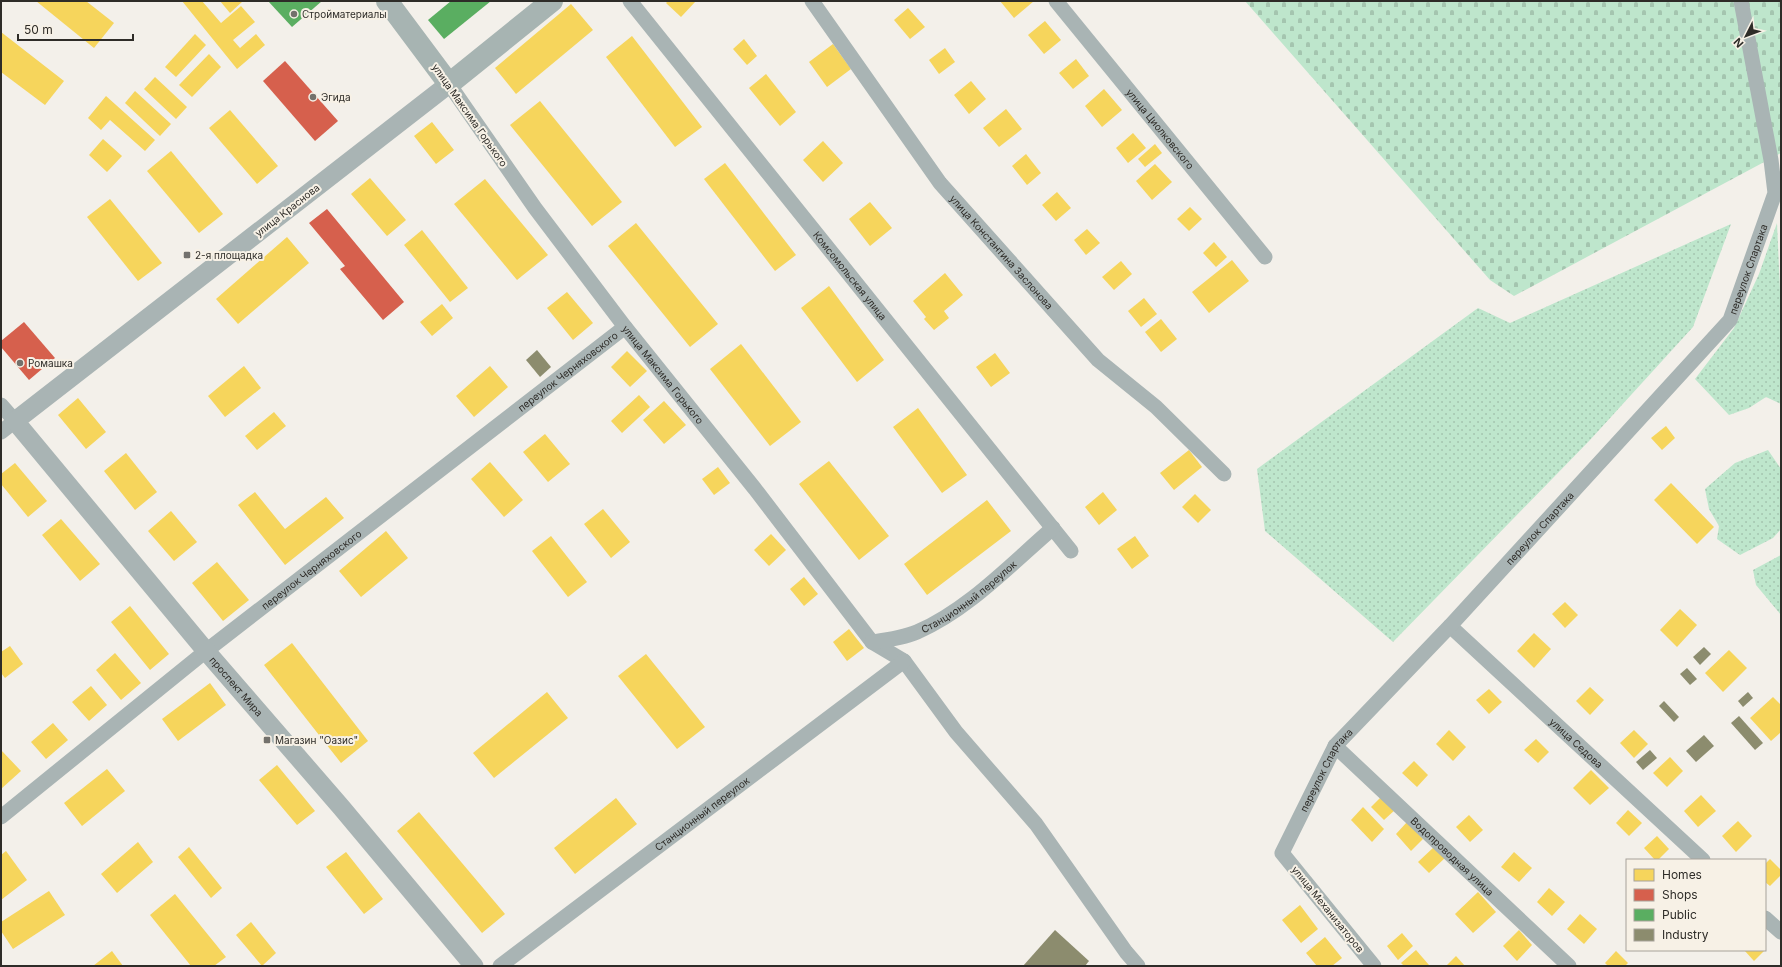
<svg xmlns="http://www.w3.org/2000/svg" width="1782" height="967" viewBox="0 0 1782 967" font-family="Inter,sans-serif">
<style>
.green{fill:url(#green-dots)}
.cemetery{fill:url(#cemetery-stones)}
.homes{fill:#f6d55c}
.shops{fill:#d6604d}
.public{fill:#5aae61}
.industry{fill:#8c8c6e}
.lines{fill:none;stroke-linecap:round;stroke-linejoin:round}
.minor{stroke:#a9b4b4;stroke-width:15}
.tertiary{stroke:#a9b4b4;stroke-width:19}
.secondary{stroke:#a7b4b2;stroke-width:22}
.poi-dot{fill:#73716c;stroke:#f7f1e6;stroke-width:1.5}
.labels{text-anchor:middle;stroke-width:4;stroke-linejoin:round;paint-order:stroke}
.poi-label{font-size:10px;fill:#2e2c28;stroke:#f7f1e6;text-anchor:start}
.street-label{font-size:10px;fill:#2e2c28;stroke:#f7f1e6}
</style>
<defs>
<pattern id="green-dots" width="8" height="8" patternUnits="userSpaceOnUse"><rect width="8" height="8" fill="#bee6cc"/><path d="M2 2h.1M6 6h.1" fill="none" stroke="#a4c5af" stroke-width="1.8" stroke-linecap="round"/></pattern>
<pattern id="cemetery-stones" width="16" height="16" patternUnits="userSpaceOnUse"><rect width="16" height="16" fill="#bee6cc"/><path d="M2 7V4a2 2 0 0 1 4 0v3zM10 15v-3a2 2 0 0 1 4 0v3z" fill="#a4c5af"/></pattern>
</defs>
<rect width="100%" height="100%" fill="#f3f0ea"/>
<!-- green -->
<g class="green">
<path d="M1777,223L1781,313V404L1766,397L1749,408L1729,415L1695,379L1734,328L1759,274Z"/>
<path d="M1731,224L1693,327L1590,440L1393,642L1265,531L1257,469L1478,308L1510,323Z"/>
<path d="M1768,450L1781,469V529L1773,538L1740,555L1717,539L1719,526L1709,509L1705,489L1735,463Z"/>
<path d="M1781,555V615L1756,585L1753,570Z"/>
</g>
<!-- cemetery -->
<path class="cemetery" d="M1245,1H1781V153L1514,296L1490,280Z"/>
<!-- homes -->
<g class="homes">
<path d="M36,1H86L114,23L94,48Z"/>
<path d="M182,1H202L221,23L241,6L255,22L233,40L240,48L256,34L265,45L237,69Z"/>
<path d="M220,1H243L230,13Z"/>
<path d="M668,1H696L681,17L666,3Z"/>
<path d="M1000,1H1034L1014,18Z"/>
<path d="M571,4L593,30L516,94L495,68Z"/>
<path d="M908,8L925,27L910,39L894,20Z"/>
<path d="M1045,21L1061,40L1044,54L1028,35Z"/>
<path d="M1,32L64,81L45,105L1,72Z"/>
<path d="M195,34L206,45L176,77L165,67Z"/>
<path d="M632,36L702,127L675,147L606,57Z"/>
<path d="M744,39L757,56L747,65L733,49Z"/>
<path d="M833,44L851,69L827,87L809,62Z"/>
<path d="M945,48L955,62L939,74L929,60Z"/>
<path d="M209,54L221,67L192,97L179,85Z"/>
<path d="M1076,59L1089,76L1073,89L1059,73Z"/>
<path d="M766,74L796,112L780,126L749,88Z"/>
<path d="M155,77L187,107L176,119L144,89Z"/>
<path d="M971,81L986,99L969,114L954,95Z"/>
<path d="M1104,89L1122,110L1102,127L1085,106Z"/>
<path d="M135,91L171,124L160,136L125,103Z"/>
<path d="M106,96L155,140L145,151L110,120L101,130L88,118Z"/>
<path d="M540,101L622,202L592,226L510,125Z"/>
<path d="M1006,109L1022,129L999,147L983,128Z"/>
<path d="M230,110L278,166L257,184L209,128Z"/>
<path d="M432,122L454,150L436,164L414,136Z"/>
<path d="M1133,133L1146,148L1128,163L1116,148Z"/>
<path d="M103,139L122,156L107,172L89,155Z"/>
<path d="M823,141L843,163L823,182L803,160Z"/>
<path d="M1155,144L1162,153L1145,167L1138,159Z"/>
<path d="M171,151L223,214L199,233L147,171Z"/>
<path d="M1026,154L1041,173L1027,185L1012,166Z"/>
<path d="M725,163L796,255L775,271L704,179Z"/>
<path d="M1155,164L1172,182L1152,200L1136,181Z"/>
<path d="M370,178L406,220L387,236L351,194Z"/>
<path d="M485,179L548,255L517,280L454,204Z"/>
<path d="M1057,192L1071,208L1056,221L1042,205Z"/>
<path d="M110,199L162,263L138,281L87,217Z"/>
<path d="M870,202L892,228L870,246L849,219Z"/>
<path d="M1190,207L1202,219L1189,231L1177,219Z"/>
<path d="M636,223L718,324L690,347L608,246Z"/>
<path d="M1087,229L1100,243L1086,255L1074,240Z"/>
<path d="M422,230L468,288L450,302L404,245Z"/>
<path d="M287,237L309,263L238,324L216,299Z"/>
<path d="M1214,242L1227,257L1216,267L1203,253Z"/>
<path d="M1232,260L1249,281L1209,313L1192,292Z"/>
<path d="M1121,261L1132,274L1114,290L1102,277Z"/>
<path d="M945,273L963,295L944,311L949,318L934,330L924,319L926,317L913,301Z"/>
<path d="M829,286L884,360L857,382L801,308Z"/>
<path d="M567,292L593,323L573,340L547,308Z"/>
<path d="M1144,298L1157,314L1141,327L1128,311Z"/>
<path d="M442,304L453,318L432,336L420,322Z"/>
<path d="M1161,319L1177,339L1161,352L1145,332Z"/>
<path d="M741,344L801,422L770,446L710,369Z"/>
<path d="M627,351L647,371L630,387L611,367Z"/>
<path d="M995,353L1010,373L991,387L976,367Z"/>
<path d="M244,366L261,388L225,417L208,396Z"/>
<path d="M490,366L508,387L474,417L456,396Z"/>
<path d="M639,395L650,407L622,433L611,421Z"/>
<path d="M78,398L106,432L86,449L58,415Z"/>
<path d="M664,401L686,425L664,444L643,420Z"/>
<path d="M918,408L967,475L942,493L893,427Z"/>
<path d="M274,412L286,426L257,450L245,436Z"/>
<path d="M1666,426L1675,438L1662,450L1651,438Z"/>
<path d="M545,434L570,464L548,482L523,452Z"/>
<path d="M1189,450L1202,467L1174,490L1160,473Z"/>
<path d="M126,453L157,492L135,510L104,471Z"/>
<path d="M829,461L889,536L859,560L799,484Z"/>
<path d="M490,462L523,500L504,517L471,479Z"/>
<path d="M15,463L47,501L28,517L1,484V474Z"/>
<path d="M718,467L730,483L714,495L702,479Z"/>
<path d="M1671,483L1714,527L1697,544L1654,500Z"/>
<path d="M255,492L285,529L326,497L344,518L285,565L238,505Z"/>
<path d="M1103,492L1117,510L1099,525L1085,507Z"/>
<path d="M1195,494L1211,510L1198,523L1182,507Z"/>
<path d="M987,500L1011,531L927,595L904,564Z"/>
<path d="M603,509L630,542L611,558L584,524Z"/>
<path d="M171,511L197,542L174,561L148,531Z"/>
<path d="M61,519L100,564L80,581L42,535Z"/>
<path d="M386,531L408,558L361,597L339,571Z"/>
<path d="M771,534L786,550L769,566L754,550Z"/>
<path d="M551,536L587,582L568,597L532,551Z"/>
<path d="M1135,536L1149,556L1132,569L1117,549Z"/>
<path d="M217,562L249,600L223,621L192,583Z"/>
<path d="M804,577L818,594L804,606L790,589Z"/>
<path d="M1565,602L1578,615L1565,628L1552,614Z"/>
<path d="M130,606L169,654L150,670L111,622Z"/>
<path d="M1680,609L1697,625L1677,647L1660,630Z"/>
<path d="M849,629L864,648L847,661L833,642Z"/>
<path d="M1534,633L1551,649L1534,668L1517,651Z"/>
<path d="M292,643L368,741L341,763L264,665Z"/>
<path d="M10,646L23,664L5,678L1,673V652Z"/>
<path d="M1729,650L1747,668L1723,692L1705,673Z"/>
<path d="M115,653L141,683L121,700L96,670Z"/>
<path d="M646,654L705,727L677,749L618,676Z"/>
<path d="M210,683L226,705L178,741L162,719Z"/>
<path d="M91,686L107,705L89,721L72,702Z"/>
<path d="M1590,687L1604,700L1590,715L1576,701Z"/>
<path d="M1489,689L1502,702L1489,714L1476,700Z"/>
<path d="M547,692L568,718L494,778L473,753Z"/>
<path d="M1773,697L1781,705V732L1771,741L1750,718Z"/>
<path d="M53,723L68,740L46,759L31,742Z"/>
<path d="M1449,730L1466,747L1453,761L1436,744Z"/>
<path d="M1634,730L1648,744L1634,758L1620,743Z"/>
<path d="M1536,739L1549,752L1538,763L1524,750Z"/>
<path d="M1,750L21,771L1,789Z"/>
<path d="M1670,757L1683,771L1667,787L1653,773Z"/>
<path d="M1414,761L1428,775L1417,787L1402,773Z"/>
<path d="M277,765L315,811L297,825L259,780Z"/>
<path d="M107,769L125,791L82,826L64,803Z"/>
<path d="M1591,770L1609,788L1590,805L1573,788Z"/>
<path d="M1383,795L1396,809L1384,820L1371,807Z"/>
<path d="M1701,795L1716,811L1698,827L1684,811Z"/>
<path d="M616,798L637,824L575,874L554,848Z"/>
<path d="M1363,807L1384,829L1372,842L1351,820Z"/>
<path d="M1628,810L1642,823L1629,836L1616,823Z"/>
<path d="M419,812L505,914L482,933L397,831Z"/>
<path d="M1469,815L1483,830L1470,842L1456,827Z"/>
<path d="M1738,821L1752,836L1736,852L1722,836Z"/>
<path d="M1407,822L1423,839L1411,851L1396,834Z"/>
<path d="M1657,836L1669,849L1658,860H1655L1644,848Z"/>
<path d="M138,842L153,862L117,893L101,874Z"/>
<path d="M1435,846L1446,857L1429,873L1418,862Z"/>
<path d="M189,847L222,888L211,898L178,857Z"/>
<path d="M6,851L27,880L1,900V855Z"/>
<path d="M346,852L383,899L364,914L326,867Z"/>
<path d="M1514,852L1532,868L1519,882L1501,867Z"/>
<path d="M1770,859L1781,870V875L1770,886L1765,882V864Z"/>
<path d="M1549,888L1565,902L1552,916L1537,902Z"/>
<path d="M49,891L65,915L13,949L1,931V922Z"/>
<path d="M1478,892L1496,912L1473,933L1455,914Z"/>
<path d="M175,894L226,957L214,966H191L150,915Z"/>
<path d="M1300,905L1318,929L1301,943L1282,920Z"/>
<path d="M1580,914L1597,929L1584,944L1567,929Z"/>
<path d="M251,922L276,953L262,966L236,935Z"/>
<path d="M1519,930L1532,945L1517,961L1503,946Z"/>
<path d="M1402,933L1413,946L1398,960L1387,946Z"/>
<path d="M1325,937L1342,958L1332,966H1317L1306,953Z"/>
<path d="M1416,950L1429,965L1404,966L1401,963Z"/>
<path d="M1744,950H1765L1754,961Z"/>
<path d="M112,951L123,966H93Z"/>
<path d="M1616,951L1628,963L1625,966H1608L1605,963Z"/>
<path d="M1456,956L1465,966H1446Z"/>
</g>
<!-- shops -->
<g class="shops">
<path d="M285,61L338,121L315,141L263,81Z"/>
<path d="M327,209L404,302L383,320L340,269L345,266L309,223Z"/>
<path d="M24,322L55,358L29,380L1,347V341Z"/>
</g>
<!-- public -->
<g class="public">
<path d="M268,1H322L292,27Z"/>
<path d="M451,1H491L444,39L428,20Z"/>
</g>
<!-- industry -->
<g class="industry">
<path d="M537,350L551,367L540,377L526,360Z"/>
<path d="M1704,647L1711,654L1700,665L1693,657Z"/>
<path d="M1687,668L1697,679L1690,685L1680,674Z"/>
<path d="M1748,692L1753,698L1743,707L1738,701Z"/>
<path d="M1664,701L1679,717L1674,722L1659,706Z"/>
<path d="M1739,716L1763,743L1755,750L1731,723Z"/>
<path d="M1704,735L1714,746L1696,762L1686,751Z"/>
<path d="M1650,750L1657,758L1643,770L1636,762Z"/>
<path d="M1055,930L1089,961L1085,966H1023Z"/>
</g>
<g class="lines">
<!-- minor -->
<g class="minor">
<path id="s1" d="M630,1L1071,551"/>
<path id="s2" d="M812,1L940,183L1098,360L1156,407L1224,474"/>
<path id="s3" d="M1056,1L1265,257"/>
<path id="s4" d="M449,84L535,208L625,327L755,489L872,642L904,661L956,732L1036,824L1126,952L1138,966"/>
<path d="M1,405L15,421L1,432"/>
<path id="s5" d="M1450,626L1703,860"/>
<path id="s6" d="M872,642C887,640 903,638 917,632C968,610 1011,564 1053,528"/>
<path id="s7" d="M1335,746L1569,966"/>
<path id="s8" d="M1,817L206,651L625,327"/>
<path d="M1765,918L1781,932"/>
<path id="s9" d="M500,966L904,661"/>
<path id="s10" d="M1374,966L1282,853L1335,746L1450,626L1730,320L1775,193L1771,160L1741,1"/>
</g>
<!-- tertiary -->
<path class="tertiary" id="s11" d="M449,84L15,421L206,651L341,807L474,966"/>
<!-- secondary -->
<path class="secondary" d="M387,1L449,84L552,1"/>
</g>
<!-- markers -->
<g class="poi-dot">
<circle cx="294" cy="14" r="4"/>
<circle cx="313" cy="97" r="4"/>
<rect x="183" y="251" width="8" height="8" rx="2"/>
<circle cx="20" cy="363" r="4"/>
<rect x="263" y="736" width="8" height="8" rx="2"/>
</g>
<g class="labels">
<!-- poi labels -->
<g class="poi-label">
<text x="302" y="18">Стройматериалы</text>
<text x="321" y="101">Эгида</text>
<text x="195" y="259">2-я площадка</text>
<text x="28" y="367">Ромашка</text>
<text x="275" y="744">Магазин "Оазис"</text>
</g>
<!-- street labels -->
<g class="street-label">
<text transform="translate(470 115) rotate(55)" y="4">улица Максима Горького</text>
<text dy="4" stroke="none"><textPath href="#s3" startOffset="165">улица Циолковского</textPath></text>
<text transform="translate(287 210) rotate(-38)" y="4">улица Краснова</text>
<text dy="4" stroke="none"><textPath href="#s2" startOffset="315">улица Константина Заслонова</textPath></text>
<text dy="4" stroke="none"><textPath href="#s10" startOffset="900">переулок Спартака</textPath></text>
<text dy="4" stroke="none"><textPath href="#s1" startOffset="352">Комсомольская улица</textPath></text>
<text dy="4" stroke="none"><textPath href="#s8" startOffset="721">переулок Черняховского</textPath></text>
<text dy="4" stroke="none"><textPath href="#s4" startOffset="361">улица Максима Горького</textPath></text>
<text dy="4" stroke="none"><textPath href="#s10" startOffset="564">переулок Спартака</textPath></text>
<text dy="4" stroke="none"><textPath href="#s8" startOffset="397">переулок Черняховского</textPath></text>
<text dy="4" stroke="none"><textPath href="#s6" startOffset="109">Станционный переулок</textPath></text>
<text dy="4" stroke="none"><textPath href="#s11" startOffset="895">проспект Мира</textPath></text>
<text dy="4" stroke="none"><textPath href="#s5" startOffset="172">улица Седова</textPath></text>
<text dy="4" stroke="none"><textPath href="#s10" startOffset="240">переулок Спартака</textPath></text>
<text dy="4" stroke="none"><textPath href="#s9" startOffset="253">Станционный переулок</textPath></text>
<text dy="4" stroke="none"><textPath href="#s7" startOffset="161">Водопроводная улица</textPath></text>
<text transform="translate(1328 909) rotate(51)" y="4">улица Механизаторов</text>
</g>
</g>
<!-- border -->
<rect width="1782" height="967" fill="none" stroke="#2e2c28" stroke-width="4"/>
<!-- legend -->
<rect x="1626" y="859" width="140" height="92" fill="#f7f1e6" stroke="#a7a29a"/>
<rect x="1634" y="869" width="20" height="12" fill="#f6d55c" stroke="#a7a29a"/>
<text x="1662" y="879" font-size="12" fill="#2e2c28">Homes</text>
<rect x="1634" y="889" width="20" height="12" fill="#d6604d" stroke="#a7a29a"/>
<text x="1662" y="899" font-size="12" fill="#2e2c28">Shops</text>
<rect x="1634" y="909" width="20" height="12" fill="#5aae61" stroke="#a7a29a"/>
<text x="1662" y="919" font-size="12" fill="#2e2c28">Public</text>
<rect x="1634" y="929" width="20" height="12" fill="#8c8c6e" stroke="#a7a29a"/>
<text x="1662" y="939" font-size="12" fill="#2e2c28">Industry</text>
<!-- north arrow -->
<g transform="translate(1746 36) rotate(228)" stroke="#f7f1e6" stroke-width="3" paint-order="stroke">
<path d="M0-3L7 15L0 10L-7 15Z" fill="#2e2c28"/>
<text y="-6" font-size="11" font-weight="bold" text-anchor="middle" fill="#2e2c28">N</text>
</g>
<!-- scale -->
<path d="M18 34v6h115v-6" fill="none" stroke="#2e2c28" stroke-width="2"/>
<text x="24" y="34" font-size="12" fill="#2e2c28" stroke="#f7f1e6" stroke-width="3" paint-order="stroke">50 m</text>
</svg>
